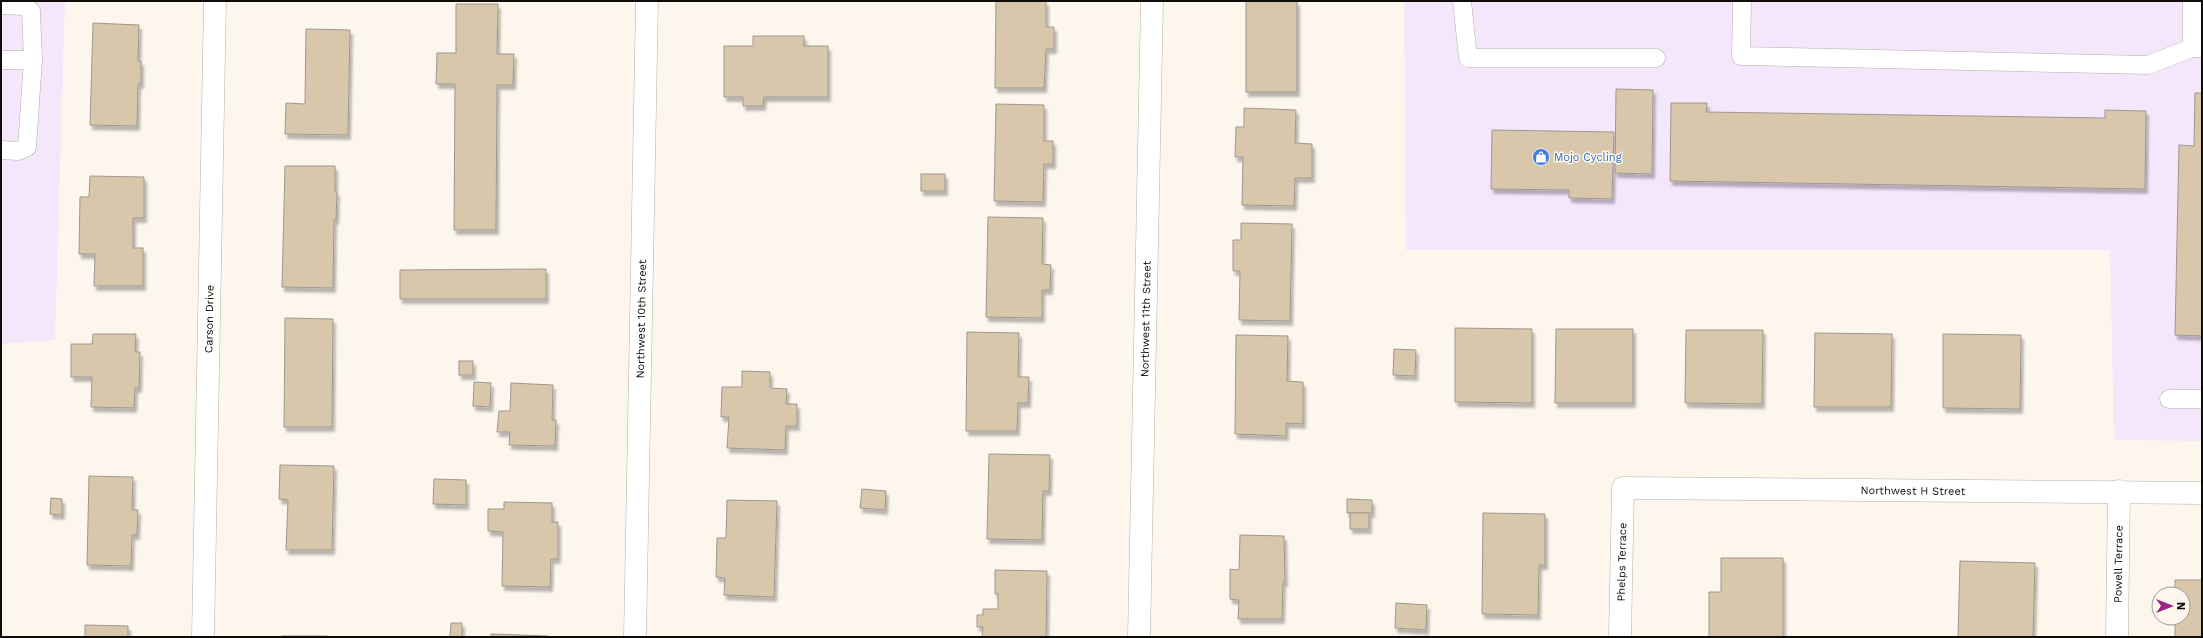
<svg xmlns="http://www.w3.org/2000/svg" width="2203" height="638" viewBox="0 0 2203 638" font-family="'Work Sans',sans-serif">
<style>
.commercial{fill:#f5e7fb}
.building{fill:#d9c7ab;stroke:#9d988f;filter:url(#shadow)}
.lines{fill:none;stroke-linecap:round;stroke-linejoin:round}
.lane-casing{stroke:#b5b0a7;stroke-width:19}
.street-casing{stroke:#b5b0a7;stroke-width:23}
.lane{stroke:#fff;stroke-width:18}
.street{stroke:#fff;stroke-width:22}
.labels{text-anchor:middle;stroke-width:3;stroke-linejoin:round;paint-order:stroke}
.shop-label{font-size:11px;fill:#366cbe;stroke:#fcf6ed;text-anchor:start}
.street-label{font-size:11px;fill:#0f0d0a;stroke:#fcf6ed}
</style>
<defs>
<filter id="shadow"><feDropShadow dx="2.5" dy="4.5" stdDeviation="1" flood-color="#0004"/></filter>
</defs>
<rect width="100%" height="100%" fill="#fcf6ed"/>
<!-- commercial -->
<g class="commercial">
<path d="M1,1H65L55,340L1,344Z"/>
<path d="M1404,1H2202V441L2114,440L2110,250H1406Z"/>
</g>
<!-- building -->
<g class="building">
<path d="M996,1H1046V27H1054V49H1046L1044,88H995Z"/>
<rect x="1246" y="1" width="51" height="91"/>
<path d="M456,4H498L497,54H514L513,85H497L496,230H454L455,84H436L437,53H456Z"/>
<path d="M93,23L139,25L138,61H141V84H138L137,126L90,125Z"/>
<path d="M306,29L350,30L348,135L285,134L286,103L305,104Z"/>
<path d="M753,36H804V46H828V97H764L763,106H743V97H724V46H753Z"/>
<path d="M1616,89L1653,90L1652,174L1615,173Z"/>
<path d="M2195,93H2202V336L2175,335L2179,145L2194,146Z"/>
<path d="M1671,103H1707L1706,112L2105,118V110L2146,111L2145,189L1670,181Z"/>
<path d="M996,104L1044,105V141H1053V164H1044L1043,202L994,201Z"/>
<path d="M1244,108L1296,110L1295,143L1312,144V178H1295L1294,206L1242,205L1243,157H1235L1236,127H1244Z"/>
<path d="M1492,130L1614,132L1612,199L1569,198V190L1491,189Z"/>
<path d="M285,166H335V192H337L336,220H334L333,288L282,287Z"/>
<rect x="921" y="174" width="24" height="17"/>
<path d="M90,176L144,177V218H133V248H143V286H94L95,254H79L80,197H89Z"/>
<path d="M988,217L1043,218L1042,264L1051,265L1050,290H1042V318L986,317Z"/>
<path d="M1241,223L1292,224L1290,321L1239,320L1240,271H1233V240H1241Z"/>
<path d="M546,269V299H400V270Z"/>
<path d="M285,318L333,319L332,427H284Z"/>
<path d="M1455,328L1532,329V403L1455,402Z"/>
<path d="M1556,329H1633V403H1555Z"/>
<path d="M1686,330H1763L1762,404L1685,403Z"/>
<path d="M967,332L1019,333L1018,377H1029L1028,403H1018L1017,431H966Z"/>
<path d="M1815,333L1892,334L1891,407H1814Z"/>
<path d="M93,334H136L135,352H140L139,388H135L134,408L91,407L92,377H71V344H92Z"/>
<path d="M1943,334L2021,335L2020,409L1943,408Z"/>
<path d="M1236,335L1288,336L1287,381L1303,382V424L1286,423V436L1235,434Z"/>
<path d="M1394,349L1416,350L1415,376L1393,375Z"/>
<rect x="459" y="361" width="14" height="14"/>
<path d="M742,371L770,372V388L787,389L786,404H797V426H786L785,450L727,448L729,417H721L722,387H742Z"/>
<path d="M474,382L491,383L490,407L473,406Z"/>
<path d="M511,383L553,385L552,420H556L555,446L509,445L510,432H497L499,411H510Z"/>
<path d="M989,454L1050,455L1049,491H1043L1042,540L987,539Z"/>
<path d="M280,465L334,466L332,550H286L288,500L279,499Z"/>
<path d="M89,476L133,477L132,510H138L137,535H132L131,566L87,565Z"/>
<path d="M434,479L466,480V505L433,504Z"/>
<path d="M862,489L886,491L885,510L860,508Z"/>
<path d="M51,498L62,499V515L50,514Z"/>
<path d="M1347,499L1372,500V513H1347Z"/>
<path d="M727,500L777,501L774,597L724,595L725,578L716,577L717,538H726Z"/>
<path d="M504,502L552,503V522H558V559H551L550,587L502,586L503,532L488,531V509H504Z"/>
<rect x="1350" y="513" width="19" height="16"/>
<path d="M1483,513L1545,514V565H1539L1538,615L1482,614Z"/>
<path d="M1240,535L1284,536L1285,582H1283L1282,619H1238L1239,600L1230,599V569L1239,570Z"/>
<path d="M1721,558H1783V637H1709V592H1721Z"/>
<path d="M1960,561L2035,563L2033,637H1958Z"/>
<path d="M995,570L1047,571L1046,637H982L983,627H977V615H983V609H998V594H995Z"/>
<path d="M2175,580H2202V637H2175V618H2183V594H2175Z"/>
<path d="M1396,603L1427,605L1426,630L1395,628Z"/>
<path d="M451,623H462V637H450Z"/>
<path d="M85,625L128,626V637H85Z"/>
<path d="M491,634L548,636V637H491Z"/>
<rect x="282" y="636" width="45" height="1"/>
</g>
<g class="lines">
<!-- lane casing -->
<g class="lane-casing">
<g id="lane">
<path d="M1462,1L1468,58H1656"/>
<path d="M1742,1L1741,56L2148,65L2192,48"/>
<path d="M2192,1V48H2202"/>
<path d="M1,5L24,6L31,11L33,60L27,147L18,151L1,150"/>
<path d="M1,60H33"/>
<path d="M2169,399H2202"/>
</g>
</g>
<!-- street casing -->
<g class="street-casing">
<g id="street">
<path id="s1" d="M203,637L215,1"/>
<path id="s2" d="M635,637L647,1"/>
<path id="s3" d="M1139,637L1152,1"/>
<path id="s4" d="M1620,637L1623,488L2202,493"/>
<path id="s5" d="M2117,637L2119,491"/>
</g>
</g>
<!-- lane -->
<use href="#lane" class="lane"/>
<!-- street -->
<use href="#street" class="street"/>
</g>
<!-- icons -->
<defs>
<g id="shop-disc" transform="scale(0.9)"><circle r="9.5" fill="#3f7fe0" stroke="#fcf6ed"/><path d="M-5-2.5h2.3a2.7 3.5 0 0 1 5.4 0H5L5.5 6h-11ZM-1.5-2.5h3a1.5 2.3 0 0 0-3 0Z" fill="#fff"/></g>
</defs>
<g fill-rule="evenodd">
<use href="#shop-disc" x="1541" y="157"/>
</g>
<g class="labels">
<!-- shop labels -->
<g class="shop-label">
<text x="1554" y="161">Mojo Cycling</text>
</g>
<!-- street labels -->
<g class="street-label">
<text dy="4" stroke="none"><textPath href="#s1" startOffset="318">Carson Drive</textPath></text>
<text dy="4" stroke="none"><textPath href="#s2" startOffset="318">Northwest 10th Street</textPath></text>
<text dy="4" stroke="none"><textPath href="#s3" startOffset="318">Northwest 11th Street</textPath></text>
<text dy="4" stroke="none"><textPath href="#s4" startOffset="439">Northwest H Street</textPath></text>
<text dy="4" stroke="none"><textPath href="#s4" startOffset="75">Phelps Terrace</textPath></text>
<text dy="4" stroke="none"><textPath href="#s5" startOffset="73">Powell Terrace</textPath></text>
</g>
</g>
<!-- border -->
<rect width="2203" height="638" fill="none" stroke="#0f0d0a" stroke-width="4"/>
<!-- north arrow -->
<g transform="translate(2171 606) rotate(90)"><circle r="19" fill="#fcf6ed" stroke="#9d9992"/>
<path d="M0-3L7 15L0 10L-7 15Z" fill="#9b2580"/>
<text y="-6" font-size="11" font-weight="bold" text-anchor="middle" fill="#0f0d0a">N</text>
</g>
</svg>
